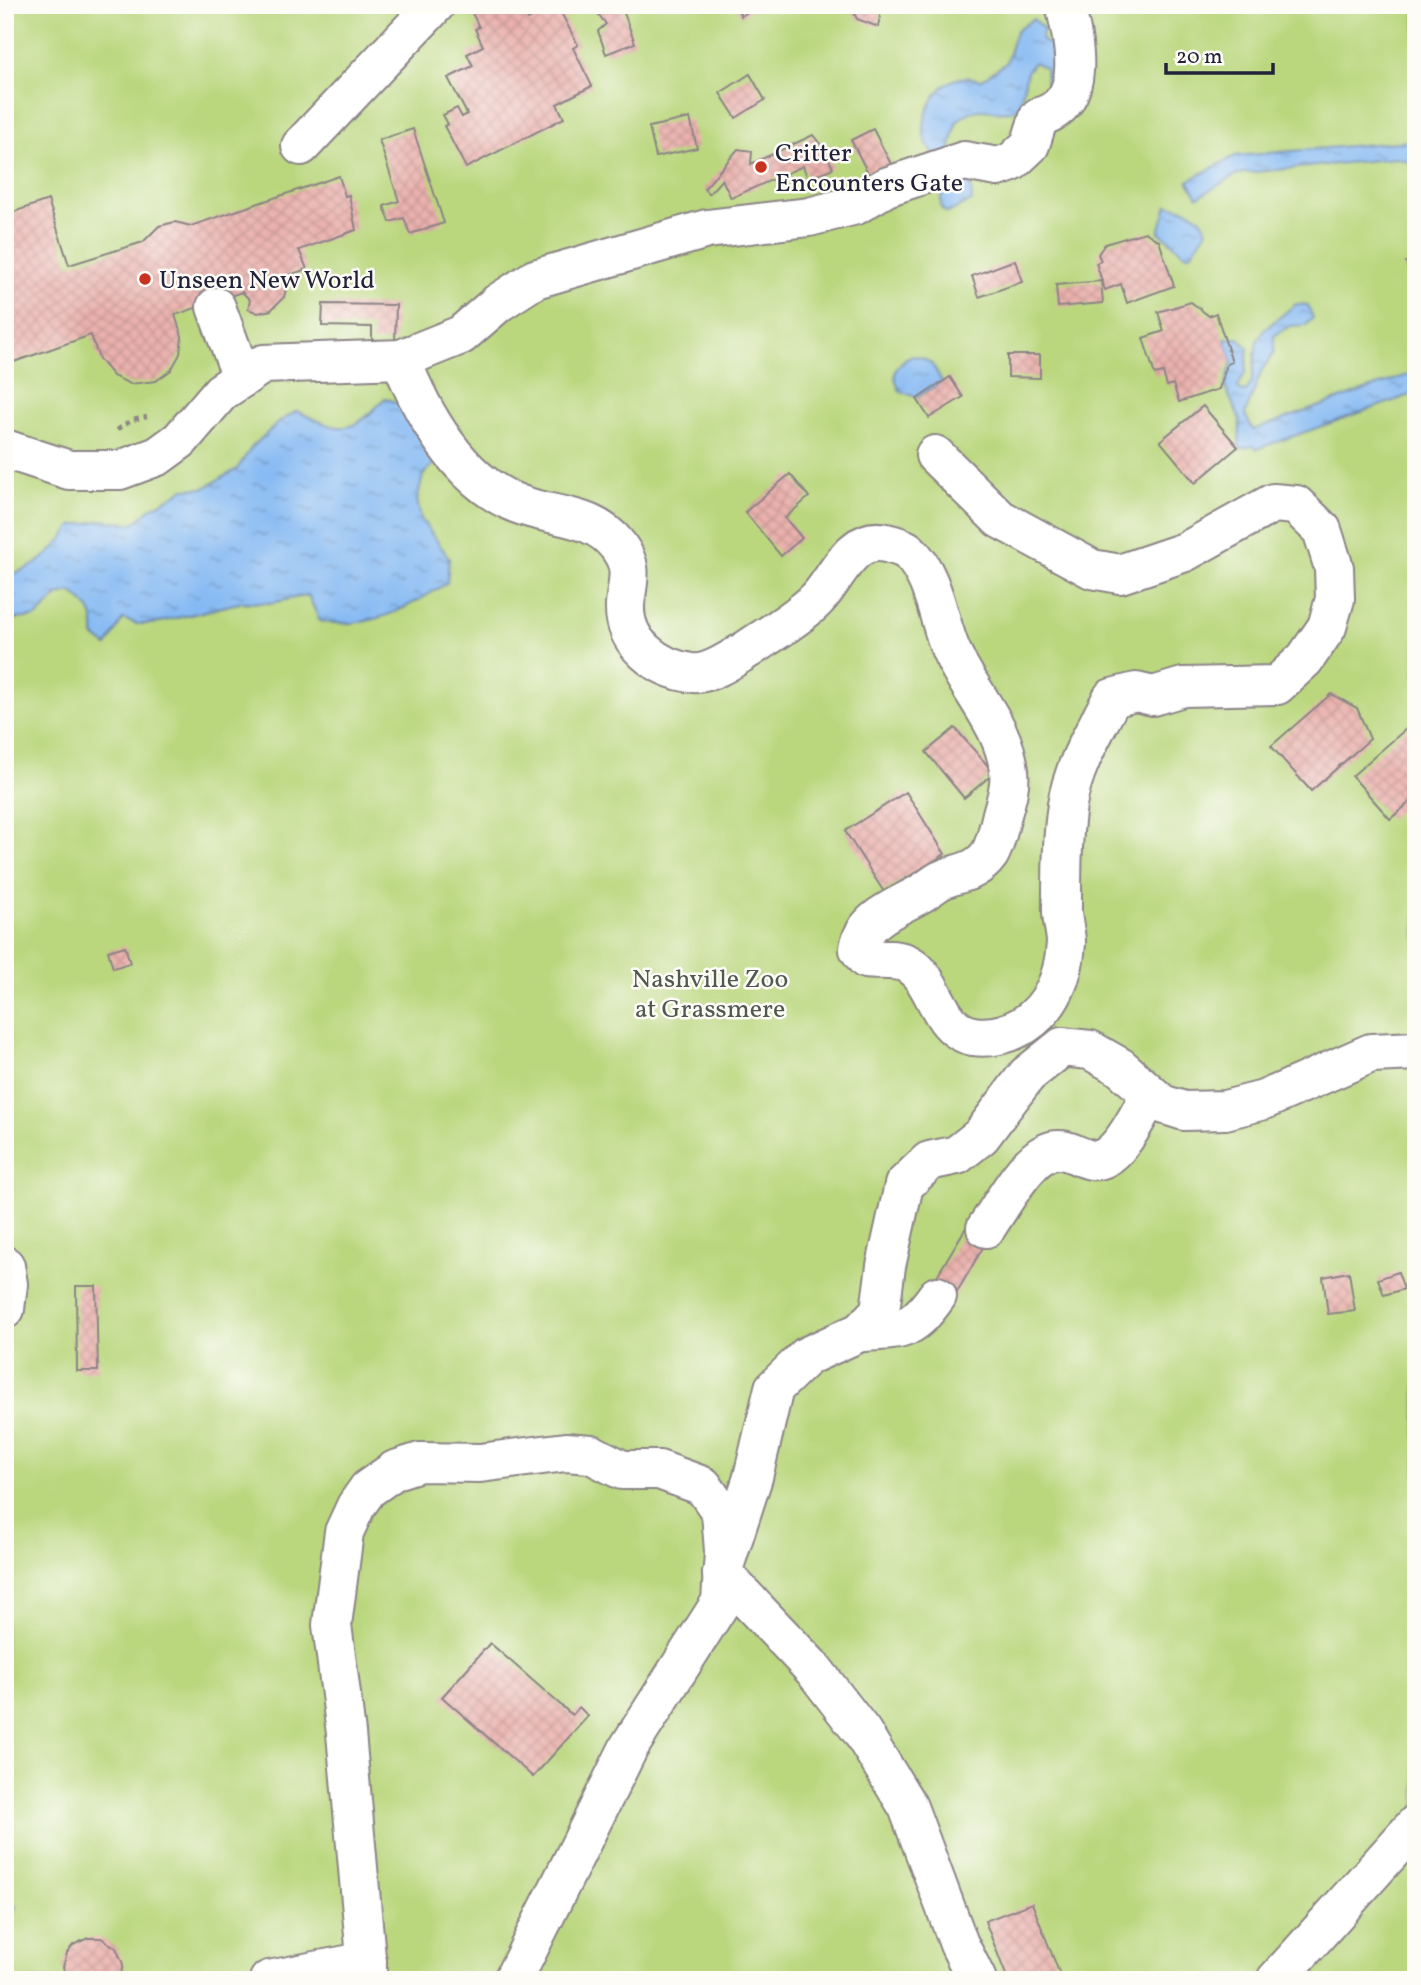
<svg xmlns="http://www.w3.org/2000/svg" width="1421" height="1985" viewBox="0 0 1421 1985" font-family="Vollkorn,serif">
<style>
.park{fill:#bad77e;stroke:#6e7c5c;stroke-width:2}
.water{fill:url(#water-ripples);stroke:#546e97;stroke-width:2}
.building{fill:url(#building-cross-hatch)}
.lines{fill:none;stroke-linecap:round;stroke-linejoin:round}
.minor-casing{stroke:#8c8486;stroke-width:42}
.path{stroke:#8c8486;stroke-width:4.5;stroke-dasharray:5 5;stroke-linecap:butt}
.minor{stroke:#fff;stroke-width:38}
.poi-dot{fill:#c8321e;stroke:#fdfcf7;stroke-width:2.5}
.labels{text-anchor:middle;stroke-width:5;stroke-linejoin:round;paint-order:stroke}
.poi-label{font-size:26px;fill:#22223b;stroke:#fdfcf7;text-anchor:start}
.park-label{font-size:26px;fill:#50584f;stroke:#fdfcf7}
</style>
<defs>
<pattern id="water-ripples" width="26" height="14" patternUnits="userSpaceOnUse" patternTransform="scale(1.75)"><rect width="26" height="14" fill="#85b9f3"/><path d="M2 4q2-2 4 0t4 0M15 11q2-2 4 0t4 0" fill="none" stroke="#6c96c6"/></pattern>
<pattern id="building-cross-hatch" width="8" height="8" patternUnits="userSpaceOnUse" patternTransform="scale(1.75)"><rect width="8" height="8" fill="#eab1ad"/><path d="M0 0l8 8M0 8l8-8" fill="none" stroke="#c89896"/></pattern>
</defs>
<rect width="100%" height="100%" fill="#fdfcf7"/>
<filter id="ink" filterUnits="userSpaceOnUse"><feTurbulence type="fractalNoise" baseFrequency=".0143" numOctaves="2"/><feDisplacementMap in="SourceGraphic" scale="14" xChannelSelector="R" yChannelSelector="G"/><feConvolveMatrix kernelMatrix="1 2 1 2 8 2 1 2 1" color-interpolation-filters="sRGB"/></filter>
<filter id="wash" filterUnits="userSpaceOnUse"><feTurbulence type="fractalNoise" baseFrequency=".00686" numOctaves="4" result="noise"/><feDisplacementMap in="SourceGraphic" scale="28" xChannelSelector="R" yChannelSelector="G"/><feGaussianBlur stdDeviation="1.57" result="paint"/><feColorMatrix in="noise" values="0 0 0 0 0 0 0 0 0 0 0 0 0 0 0 0 0 1.4 0 .05"/><feComposite in="paint" operator="in"/></filter>
<g filter="url(#wash)">
<rect width="100%" height="100%" fill="#f7e7d2"/>
<!-- park -->
<rect class="park" x="5" y="5" width="1411" height="1975"/>
<!-- water -->
<g class="water">
<path d="M1033,19L1044,29L1041,39L1045,43H1055L1064,51L1051,87L1046,82L1045,68L1034,62L1027,72L1019,109C994,118 979,98 956,123L951,146L959,178L971,185L972,201L947,213L941,208C942,193 940,168 934,154C931,149 927,146 925,140C920,116 936,83 960,78C967,76 974,79 981,80L1006,63L1016,31Z"/>
<path d="M1409,141L1416,144V168L1410,162L1396,158L1245,173L1236,175L1198,197L1188,181L1235,156Z"/>
<path d="M1167,205C1184,208 1202,212 1207,231L1191,254H1185L1159,232Z"/>
<path d="M1296,304L1308,305L1313,318L1306,325L1290,326L1274,336V353L1262,370L1245,414L1253,430L1416,372V393L1257,449L1253,446L1239,449L1240,420L1225,387L1232,362L1225,339L1239,338L1248,348L1246,371L1238,387L1240,391L1246,392L1252,381L1257,341L1264,330Z"/>
<path d="M912,356C930,357 934,366 942,382L916,397L900,391C891,374 894,365 912,356Z"/>
<path d="M385,398L411,409L435,411L460,428L451,447L423,475L417,500L421,519L449,558L447,583C408,608 368,631 320,621L308,595L271,603L243,602L152,624H137L123,619L107,646L94,636C96,613 88,605 71,592L59,595L36,617L5,620V575C35,571 56,550 72,526L104,520L134,524L150,509L184,489L204,488L237,469L252,447L279,422L297,411C342,433 351,436 385,398Z"/>
<path d="M5,1897L16,1907L5,1927Z"/>
</g>
<g id="blocks">
<!-- building -->
<g class="building">
<path d="M468,5H536L523,11L528,20L557,5L578,45L573,48L592,86L557,104L564,118L466,168L444,126L448,124L443,115L457,108L462,117L467,114L448,78L473,66L467,54L483,46L475,29L479,27Z"/>
<path d="M591,5H621L635,43L606,54L598,31L606,24Z"/>
<path d="M735,5H759L741,16Z"/>
<path d="M850,5H882L878,27L857,19Z"/>
<path d="M750,74L765,100L736,118L720,93Z"/>
<path d="M690,118L697,148L656,157L649,127Z"/>
<path d="M413,129L444,223L410,234L404,218L390,222L384,206L399,201L379,140Z"/>
<path d="M873,129L891,164L869,175L851,140Z"/>
<path d="M813,135L824,149L833,168L808,179L803,166L731,198L722,179L709,194L704,189L738,149L752,151L751,164Z"/>
<path d="M339,176L345,196L349,195L356,230L299,250L307,269L284,277L287,285L284,297L271,310L258,313L248,309L250,300L242,292L175,315L182,336L180,354L171,370L156,381L130,384L113,376L99,359L91,335L5,365V215L48,200L69,265L143,242L159,226L175,222L191,226Z"/>
<path d="M1145,232L1159,241L1174,286L1127,303L1121,284L1105,290L1096,263L1101,261L1098,254L1105,244Z"/>
<path d="M1015,260L1022,282L979,297L972,276Z"/>
<path d="M1416,260V295L1415,296L1406,262Z"/>
<path d="M1101,281L1103,303L1058,307L1056,285Z"/>
<path d="M1191,302L1209,316L1216,313L1232,362L1227,364L1219,389L1179,402L1173,384L1167,386L1163,373L1155,375L1143,338L1164,331L1158,312Z"/>
<path d="M323,304L396,305L395,342H372V327L322,326Z"/>
<path d="M1008,355H1040V378L1008,377Z"/>
<path d="M950,377L963,397L929,418L917,399Z"/>
<path d="M1203,406L1238,447L1195,483L1160,441Z"/>
<path d="M790,474L809,497L785,518L802,538L781,556L745,512Z"/>
<path d="M1331,694L1357,708L1370,739L1311,791L1271,746Z"/>
<path d="M1408,727L1416,735V797L1390,819L1352,776Z"/>
<path d="M955,728L994,773L964,798L926,752Z"/>
<path d="M906,792L945,854L884,892L845,831Z"/>
<path d="M125,946L130,963L113,968L108,951Z"/>
<path d="M971,1219L992,1232L950,1304L928,1291Z"/>
<path d="M1349,1272L1355,1311L1328,1314L1323,1277Z"/>
<path d="M1398,1272L1404,1289L1384,1295L1378,1279Z"/>
<path d="M76,1286H96L98,1371H77Z"/>
<path d="M490,1643L572,1715L579,1707L588,1716L533,1777L442,1697Z"/>
<path d="M1032,1903L1062,1980H1008L985,1921Z"/>
<path d="M88,1938H101L116,1948L123,1964L120,1980H67L63,1967L67,1953L73,1945Z"/>
</g>
</g>
</g>
<g filter="url(#ink)">
<use href="#blocks" fill-opacity="0" stroke="#8c8486" stroke-width="2"/>
<g class="lines">
<!-- minor casing -->
<g class="minor-casing">
<g id="minor">
<path d="M301,146L435,5"/>
<path d="M216,307L242,378"/>
<path d="M401,359C422,414 460,482 518,504C553,518 593,513 618,546C635,569 627,581 625,605C623,643 658,669 692,673C711,675 733,658 748,649C770,634 795,620 814,602C835,584 849,534 886,543C894,545 903,547 909,552C933,575 938,618 950,648C967,689 1005,726 1009,771C1011,784 1006,801 1002,814C999,826 996,844 989,855C976,873 959,872 941,880C934,884 927,890 920,894C896,908 863,918 859,949L866,959C878,961 898,958 908,964C937,980 936,1029 973,1036C992,1039 1008,1034 1024,1025C1052,1007 1064,976 1066,943C1066,931 1061,919 1062,906C1062,874 1062,838 1067,805C1073,766 1094,733 1112,698L1136,692L1153,696L1183,687L1277,685L1305,659L1327,627L1335,599L1334,568L1322,530L1296,505L1273,503L1185,552L1120,574L1092,569L1000,519L935,455"/>
<path d="M5,449L69,470H120L158,456L180,440L221,392L263,364L401,359L461,335L498,303L535,279L707,229L809,217L856,205L886,187L964,161L998,167L1012,162L1030,145L1039,117C1089,104 1074,41 1065,5"/>
<path d="M986,1228C1000,1208 1024,1163 1046,1153C1064,1144 1075,1157 1092,1160C1117,1164 1139,1113 1150,1095"/>
<path d="M5,1266L8,1284L5,1309"/>
<path d="M860,1332C903,1330 911,1332 937,1296"/>
<path d="M269,1980L367,1961"/>
<path d="M368,1980L346,1733L332,1625L344,1532L356,1506L368,1489L395,1470L420,1462L480,1463L566,1452L591,1454L622,1470H659L703,1486L721,1512L724,1551L721,1602L629,1747L513,1980"/>
<path d="M977,1980L959,1944L908,1807L862,1732L814,1670L722,1573L753,1477L774,1388L807,1356L860,1332L880,1311L886,1266L904,1185L929,1161L957,1155L981,1136L1027,1075L1062,1047L1090,1050L1120,1067L1162,1104L1184,1111L1225,1110L1264,1100L1371,1053L1416,1051"/>
<path d="M1276,1980L1416,1824"/>
</g>
</g>
<!-- path -->
<path class="path" d="M117,430L132,420L147,417"/>
<!-- minor -->
<use href="#minor" class="minor"/>
</g>
</g>
<!-- markers -->
<g class="poi-dot">
<circle cx="761" cy="167" r="7"/>
<circle cx="145" cy="279" r="7"/>
</g>
<g class="labels">
<!-- poi labels -->
<g class="poi-label">
<text x="775" y="161">Critter<tspan x="775" dy="30">Encounters Gate</tspan></text>
<text x="159" y="288">Unseen New World</text>
</g>
<!-- park labels -->
<g class="park-label">
<text x="710" y="987">Nashville Zoo<tspan x="710" dy="30">at Grassmere</tspan></text>
</g>
</g>
<!-- margin -->
<rect width="1421" height="1985" fill="none" stroke="#fdfcf7" stroke-width="28"/>
<!-- scale -->
<path d="M1166 63v10h107v-10" fill="none" stroke="#22223b" stroke-width="3.5"/>
<text x="1176" y="63" font-size="21" fill="#22223b" stroke="#fdfcf7" stroke-width="5" paint-order="stroke">20 m</text>
</svg>
